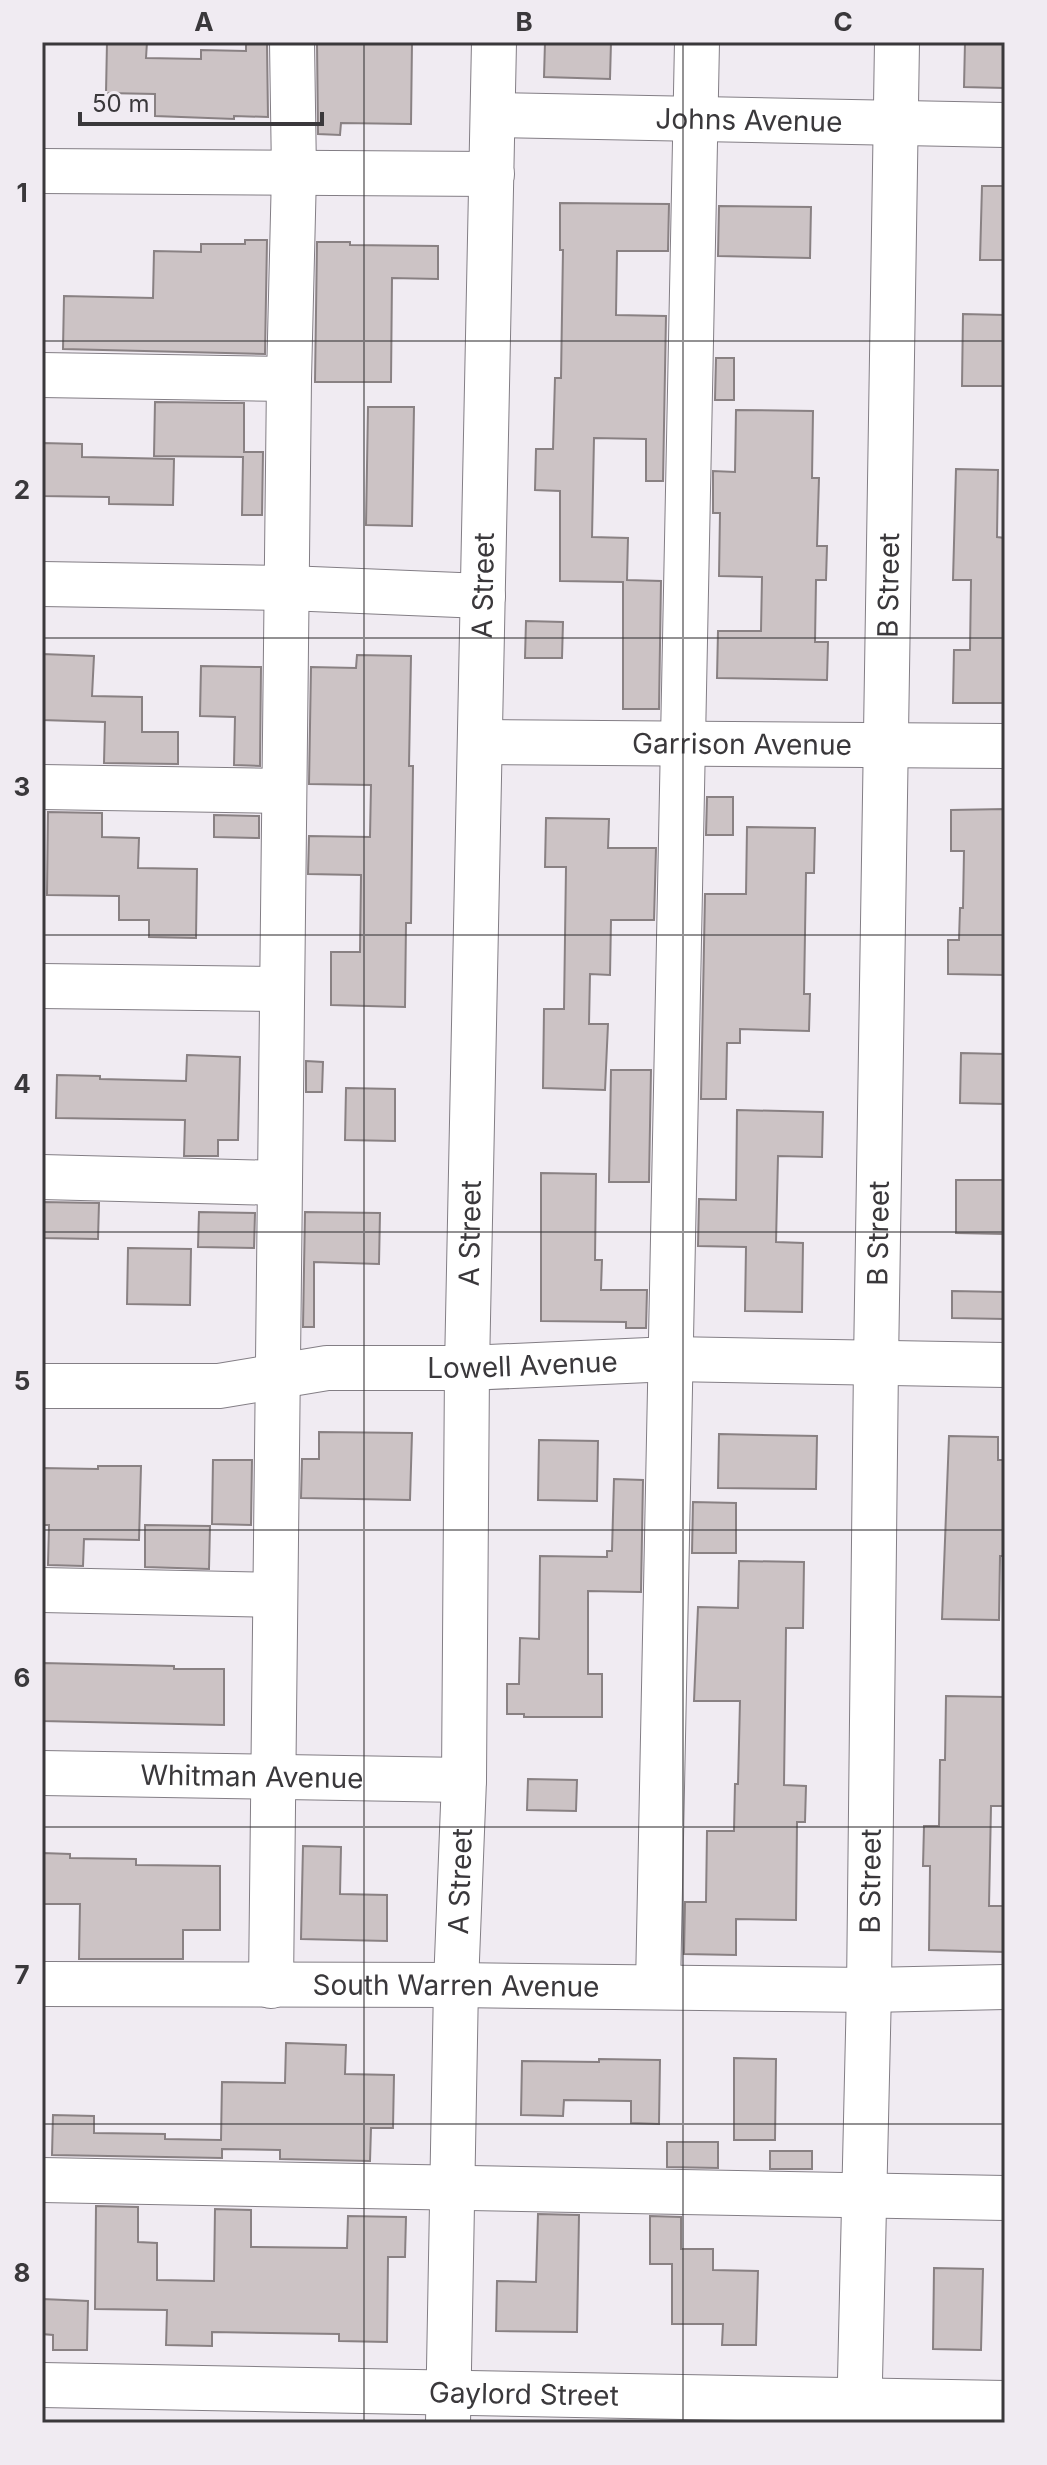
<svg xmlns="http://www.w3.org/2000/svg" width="1047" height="2465" viewBox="0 0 1047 2465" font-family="Inter,sans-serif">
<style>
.building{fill:#ccc3c5;stroke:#898183;stroke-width:2}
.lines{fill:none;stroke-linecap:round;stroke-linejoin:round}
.minor-casing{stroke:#837e85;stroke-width:46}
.minor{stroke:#fff;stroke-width:44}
.grid{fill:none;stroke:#3a383b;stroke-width:2;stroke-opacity:0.55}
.labels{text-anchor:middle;stroke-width:7;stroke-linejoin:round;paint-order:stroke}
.street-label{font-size:28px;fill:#3a383b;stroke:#f0ebf2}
.neatline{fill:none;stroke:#3a383b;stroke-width:3}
.grid-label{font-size:26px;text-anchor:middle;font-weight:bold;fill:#3a383b}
</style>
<rect width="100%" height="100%" fill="#f0ebf2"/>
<!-- building -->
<g class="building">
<path d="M107,42H147L146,58L201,59V50L246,51V44H267L268,117L234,116V119L155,116V94L106,93Z"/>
<path d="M317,42H412L411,124L341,123L340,135L318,134Z"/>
<path d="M545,42H611L610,79L544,77Z"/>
<path d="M965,42H1005V88L964,87Z"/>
<path d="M982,186H1005V260H980Z"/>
<path d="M560,203L669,204L668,251H617L616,315L666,316L663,481H646V439L594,438L592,537L628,538L627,580L661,581L659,709H623V582L560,581V491L535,490L536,449H553L555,378H561L563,250H560Z"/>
<path d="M719,206L811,207L810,258L718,256Z"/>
<path d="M245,240H267L265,354L63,349L64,296L153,298L154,251L201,252V244H245Z"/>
<path d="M317,242H350V245L438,246V279L392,278L391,382H315Z"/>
<path d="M963,314L1005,315V386H962Z"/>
<path d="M716,358H734V400H715Z"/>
<path d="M155,402L244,403V452H263L262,515H242L243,457L154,456Z"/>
<path d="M368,407H414L412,526L366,525Z"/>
<path d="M736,410L813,411L812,478H819L817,546H827L826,580H816L815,642H828L827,680L717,678L718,631H761L762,577L719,576L720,513H713V471L735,472Z"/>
<path d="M42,443L82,444V457L174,459L173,505L109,504V497L42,496Z"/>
<path d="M956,469L998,470L997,537L1005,538V703H953L954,650H970L971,580H953Z"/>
<path d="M526,621L563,622L562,658H525Z"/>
<path d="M42,654L94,656L92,696L142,697V732H178V764L104,763L105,722L42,720Z"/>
<path d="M357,655L411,656L409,766H413L411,923H406L405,1007L331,1005V952H360L361,875L308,874L309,836L370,837L371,785L309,784L311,667L356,668Z"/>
<path d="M201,666L261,667L260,766L234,765L235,717L200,716Z"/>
<path d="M707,797H733V835H706Z"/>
<path d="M1005,809V975L948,974V940H959L960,908H963L964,851H951V810Z"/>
<path d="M48,812L102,813V837L139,838L138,868L197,869L196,938L149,937V920H119V896L47,895Z"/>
<path d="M214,815L259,816V838L214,837Z"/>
<path d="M546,818L609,819L608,848H656L654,920H611L610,975L590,974L589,1024H608L605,1090L543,1088L544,1009H564L566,867H545Z"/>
<path d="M747,827L815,828L814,873H806L804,994H810L809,1031L740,1029V1043H727L726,1099H701L705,894H746Z"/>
<path d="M961,1053L1005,1054V1104L960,1103Z"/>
<path d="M187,1055L240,1057L238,1140H218V1156H184L185,1120L56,1118L57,1075L100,1076V1079L186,1081Z"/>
<path d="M306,1061L323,1062L322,1092H306Z"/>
<path d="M611,1070H651L649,1182H609Z"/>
<path d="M346,1088L395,1089V1141L345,1140Z"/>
<path d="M737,1110L823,1112L822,1157L778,1156L776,1242L803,1243L802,1312L745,1311L746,1247L698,1246L699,1199L736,1200Z"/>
<path d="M541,1173L596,1174L595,1260H602L601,1290H647L646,1328H626V1322L541,1321Z"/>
<path d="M956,1180H1005V1234L956,1233Z"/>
<path d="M42,1202L99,1203L98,1239L42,1238Z"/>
<path d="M199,1212L255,1213L254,1248L198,1247Z"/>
<path d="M305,1212L380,1213L379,1264L314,1262V1327H303Z"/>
<path d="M128,1248L191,1249L190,1305L127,1304Z"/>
<path d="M952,1291L1005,1292V1319L952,1318Z"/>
<path d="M319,1432L412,1433L410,1500L301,1498L302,1459H319Z"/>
<path d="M719,1434L817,1436L816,1489L718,1488Z"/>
<path d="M949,1436L998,1437V1460H1005V1556H1000L999,1620L942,1619Z"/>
<path d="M539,1440L598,1441L597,1501L538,1500Z"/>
<path d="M213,1460H252L251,1525L212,1524Z"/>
<path d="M98,1466H141L139,1540L84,1539L83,1566L48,1565L49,1525H42V1468L98,1469Z"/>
<path d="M614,1479L643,1480L641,1592L588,1591V1674H602V1717H524V1714H507V1684H519L520,1638L539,1639L540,1556L607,1557V1551H612Z"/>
<path d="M693,1502L736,1503V1553H692Z"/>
<path d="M145,1525L210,1526L209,1569L145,1567Z"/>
<path d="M739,1561L804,1562L803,1628H786L784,1785L806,1786L805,1822H797L796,1920L736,1919V1955L684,1954L685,1902H706L707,1831H734L735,1784H738L740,1701H694L698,1607L738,1608Z"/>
<path d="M42,1663L174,1666V1669H224V1725L42,1721Z"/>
<path d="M946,1696L1005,1697V1806H991L989,1906H1005V1952L929,1950L930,1866H923L924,1826H939L940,1760H945Z"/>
<path d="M528,1779L577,1780L576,1811L527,1810Z"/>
<path d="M303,1846L341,1847L340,1894L387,1895V1941L301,1939Z"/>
<path d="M42,1853L70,1854V1858L136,1859V1865L220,1866V1930H183V1959H79L80,1904H42Z"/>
<path d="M286,2043L346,2045L345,2074L394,2075L393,2128H371L370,2161L280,2159V2150L222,2149V2158L52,2155L53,2115L94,2116V2133L165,2134V2139L221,2140L222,2082L285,2083Z"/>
<path d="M734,2058L776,2059L775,2140H734Z"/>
<path d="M599,2059L660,2060L659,2124L631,2123V2101L564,2100L563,2116L521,2115L522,2061L599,2062Z"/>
<path d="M667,2142H718V2168L667,2167Z"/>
<rect x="770" y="2151" width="42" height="18"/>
<path d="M96,2206L138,2207V2242L157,2243V2280L214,2281L215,2209L251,2210V2247L347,2248L348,2216L406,2217L405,2257H388L387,2342L339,2341V2334L212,2332V2346L166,2345L167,2310L95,2309Z"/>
<path d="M538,2214L579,2215L577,2332L496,2331L497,2281L536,2282Z"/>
<path d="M650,2216L681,2217V2249H713V2270L758,2271L756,2345H722L723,2324H672V2264H650Z"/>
<path d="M934,2268L983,2269L981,2350L933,2349Z"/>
<path d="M42,2299L88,2301L87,2350H53V2335L42,2334Z"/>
</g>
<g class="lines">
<!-- minor casing -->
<g class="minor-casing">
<g id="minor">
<path id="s1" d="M493,115L1005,125"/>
<path d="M42,171L492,174"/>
<path d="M42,375L289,379"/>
<path d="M42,584L287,588L483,596"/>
<path id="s2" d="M480,742L1005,746"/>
<path d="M42,787L284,791"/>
<path d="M42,986L282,989"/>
<path d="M42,1177L279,1183"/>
<path id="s3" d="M42,1386H219L327,1368H467L671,1359L1005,1365"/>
<path d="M42,1590L275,1595"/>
<path id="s4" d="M42,1773L464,1780"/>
<path id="s5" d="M42,1984L456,1985L869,1990L1005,1987"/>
<path d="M271,1986L289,379L294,173L292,42"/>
<path d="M658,1987L697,42"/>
<path d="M42,2180L1005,2198"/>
<path id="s6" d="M42,2385L1005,2403"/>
<path id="s7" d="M448,2423L456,1985L464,1780L467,1368L494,42"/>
<path id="s8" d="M859,2423L869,1990L876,1363L897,42"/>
</g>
</g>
<!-- minor -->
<use href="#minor" class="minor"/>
</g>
<!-- grid -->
<path class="grid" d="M364,42V2423M683,42V2423M42,341H1005M42,638H1005M42,935H1005M42,1232H1005M42,1530H1005M42,1827H1005M42,2124H1005"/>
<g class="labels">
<!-- street labels -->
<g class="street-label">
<text dy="10" stroke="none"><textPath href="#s1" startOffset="256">Johns Avenue</textPath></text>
<text dy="10" stroke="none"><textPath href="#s7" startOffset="1838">A Street</textPath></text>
<text dy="10" stroke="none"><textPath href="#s8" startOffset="1838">B Street</textPath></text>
<text dy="10" stroke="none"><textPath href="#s2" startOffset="262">Garrison Avenue</textPath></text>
<text dy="10" stroke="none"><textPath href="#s7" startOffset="1190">A Street</textPath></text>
<text dy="10" stroke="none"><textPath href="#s8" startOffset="1190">B Street</textPath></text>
<text dy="10" stroke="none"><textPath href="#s3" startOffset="482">Lowell Avenue</textPath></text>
<text dy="10" stroke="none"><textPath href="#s4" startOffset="210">Whitman Avenue</textPath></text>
<text dy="10" stroke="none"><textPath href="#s7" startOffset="542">A Street</textPath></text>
<text dy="10" stroke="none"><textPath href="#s8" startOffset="542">B Street</textPath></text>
<text dy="10" stroke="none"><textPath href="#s5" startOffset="414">South Warren Avenue</textPath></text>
<text dy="10" stroke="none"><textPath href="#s6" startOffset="482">Gaylord Street</textPath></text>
</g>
</g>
<!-- border -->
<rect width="1047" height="2465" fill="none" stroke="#f0ebf2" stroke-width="88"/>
<!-- scale -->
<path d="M80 112v12h242v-12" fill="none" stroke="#3a383b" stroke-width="4"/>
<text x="92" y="112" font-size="24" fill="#3a383b" stroke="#f0ebf2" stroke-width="6" paint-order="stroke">50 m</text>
<rect x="44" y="44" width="959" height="2377" class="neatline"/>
<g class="grid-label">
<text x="204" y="31">A</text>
<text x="524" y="31">B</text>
<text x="843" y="31">C</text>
<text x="22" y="202">1</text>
<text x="22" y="499">2</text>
<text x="22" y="796">3</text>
<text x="22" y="1093">4</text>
<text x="22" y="1390">5</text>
<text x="22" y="1687">6</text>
<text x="22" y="1984">7</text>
<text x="22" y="2282">8</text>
</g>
</svg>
